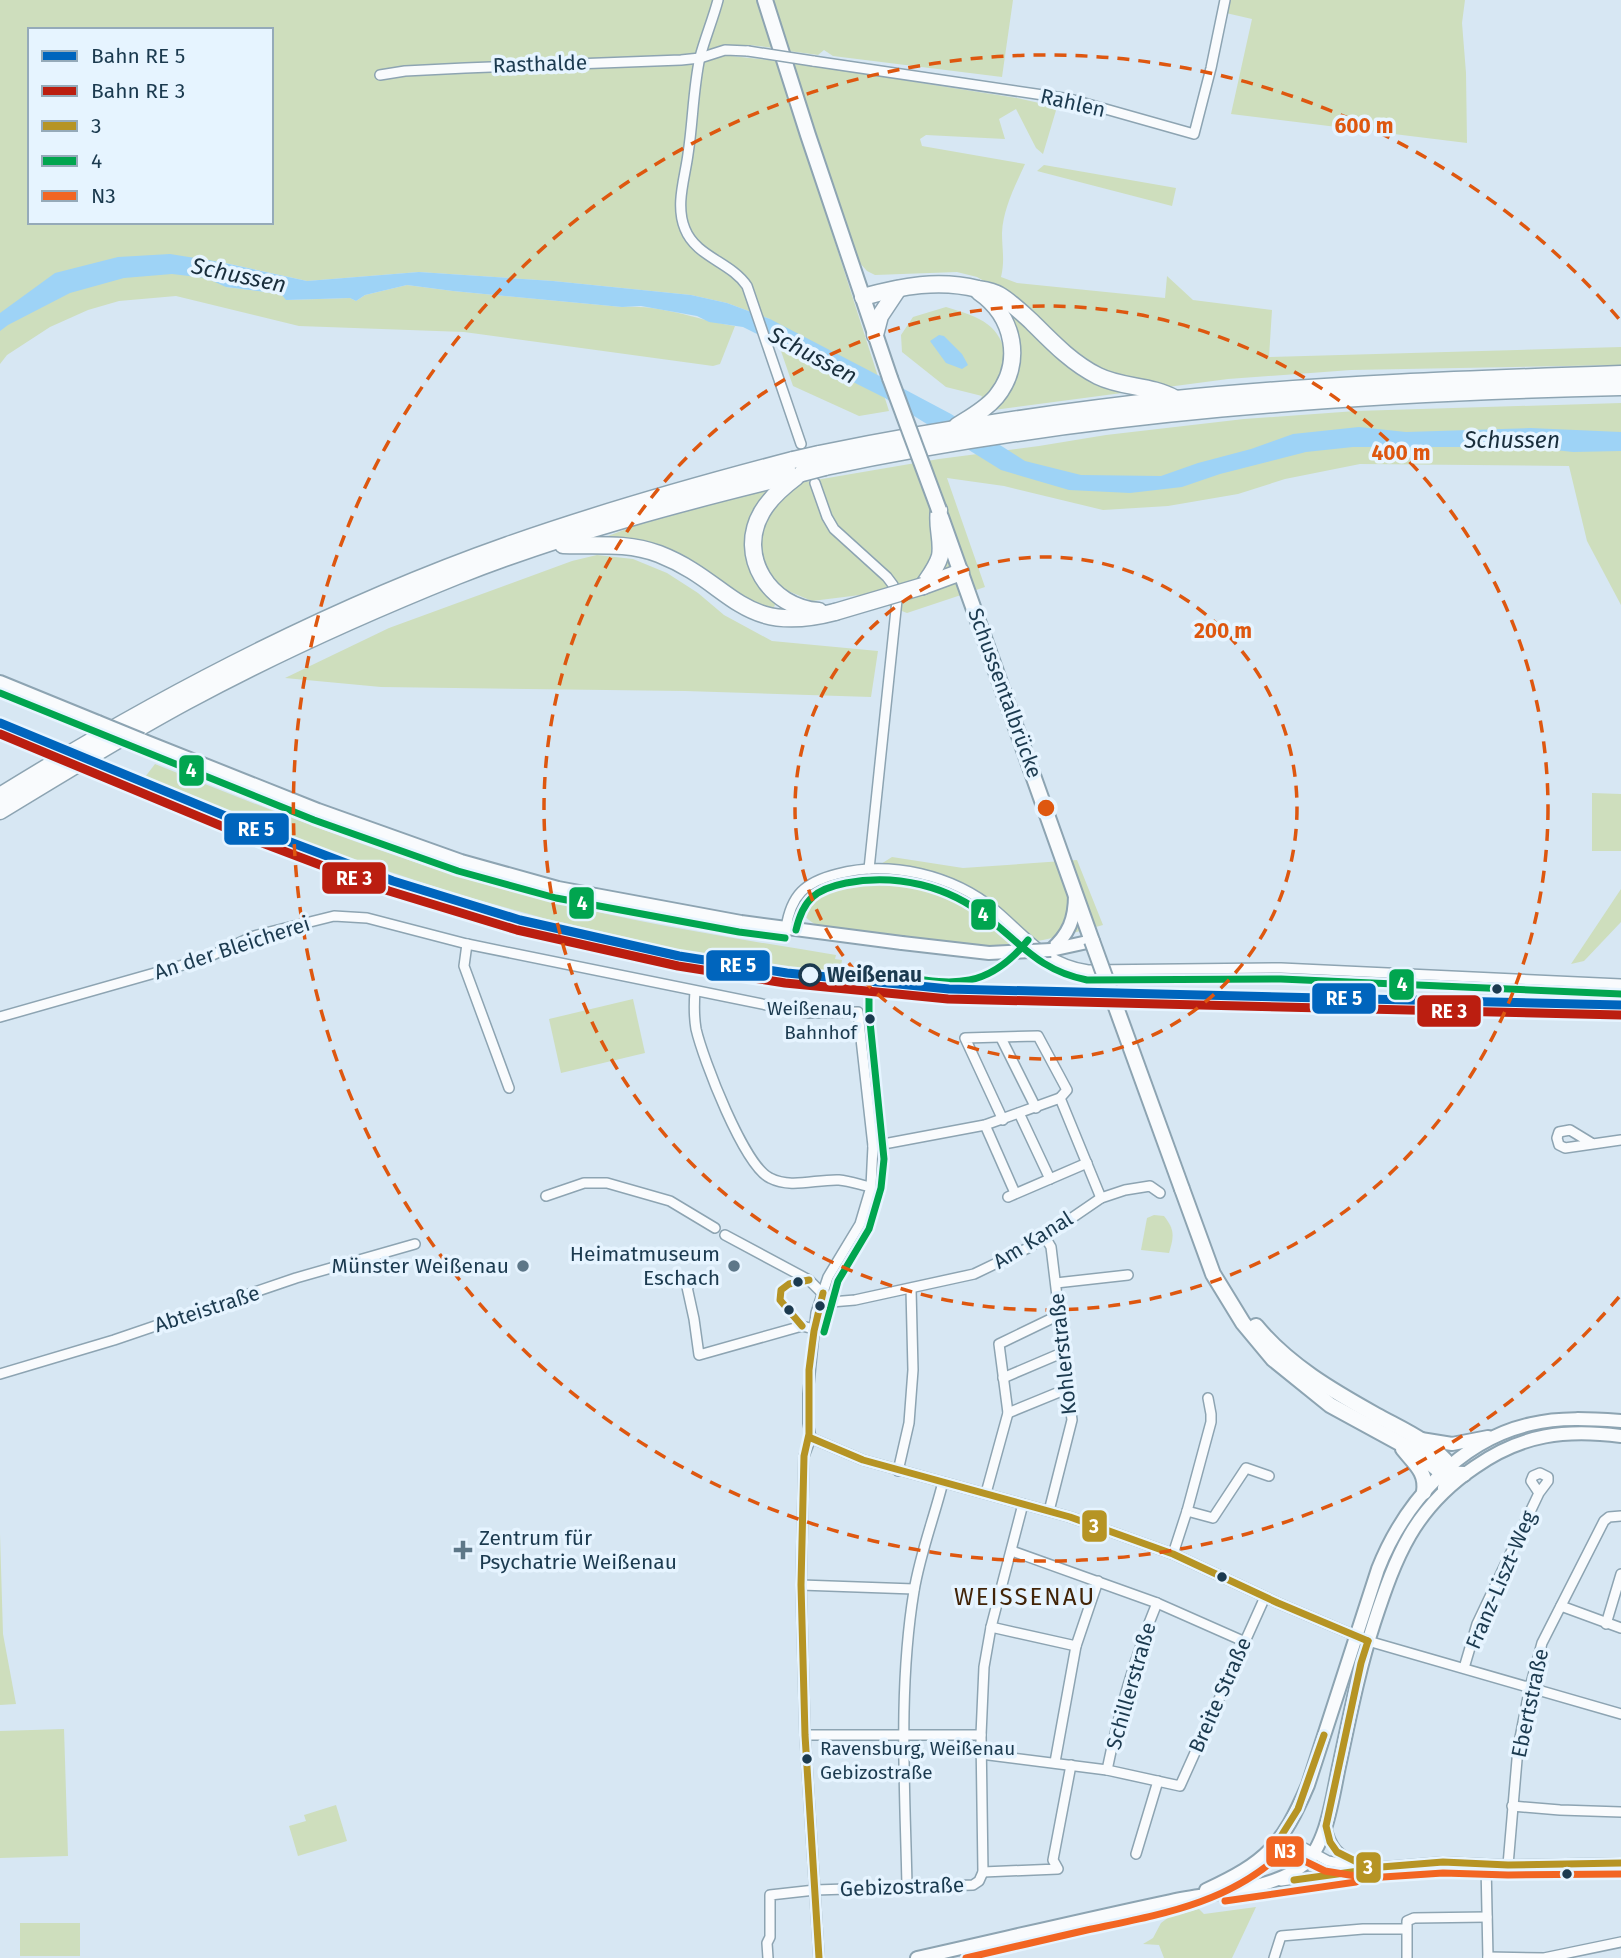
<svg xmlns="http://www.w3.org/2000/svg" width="1621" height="1958" viewBox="0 0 1621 1958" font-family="'Fira Sans',sans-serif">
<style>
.green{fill:#cedebd;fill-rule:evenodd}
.water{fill:#9ed3f6}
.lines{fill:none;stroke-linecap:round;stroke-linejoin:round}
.street-casing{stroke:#8da4b2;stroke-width:12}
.secondary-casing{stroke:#8da4b2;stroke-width:16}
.primary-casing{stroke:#8da4b2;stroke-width:18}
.highway-casing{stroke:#8da4b2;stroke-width:19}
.street{stroke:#f9fbfd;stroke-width:9}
.secondary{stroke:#f9fbfd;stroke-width:12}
.primary{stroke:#f9fbfd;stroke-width:14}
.highway{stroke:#f9fbfd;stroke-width:16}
.street-bridge-casing{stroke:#8da4b2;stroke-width:12;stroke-linecap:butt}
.secondary-bridge-casing{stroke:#8da4b2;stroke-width:16;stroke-linecap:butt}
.primary-bridge-casing{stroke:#8da4b2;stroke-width:18;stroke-linecap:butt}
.highway-bridge-casing{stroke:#8da4b2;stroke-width:19;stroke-linecap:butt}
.street-bridge{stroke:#f9fbfd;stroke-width:9}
.secondary-bridge{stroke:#f9fbfd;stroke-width:12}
.primary-bridge{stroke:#f9fbfd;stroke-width:14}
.highway-bridge{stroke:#f9fbfd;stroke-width:16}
.bus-1-casing{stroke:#e6f4ff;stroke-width:12}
.bus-2-casing{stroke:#e6f4ff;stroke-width:12}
.bus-3-casing{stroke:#e6f4ff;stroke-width:12}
.bus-1{stroke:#b69424;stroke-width:7}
.bus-2{stroke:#01a54f;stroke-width:7}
.bus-3{stroke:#f26522;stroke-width:7}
.rail-1-casing{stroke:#e6f4ff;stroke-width:14}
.rail-2-casing{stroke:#e6f4ff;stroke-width:14}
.rail-1{stroke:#0065bd;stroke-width:9}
.rail-2{stroke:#bb1e10;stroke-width:9}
.ring{fill:none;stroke:#de570f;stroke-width:3.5;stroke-dasharray:12 9}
.stop-dot{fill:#e6f4ff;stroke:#1b3a4f;stroke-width:3.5}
.bus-dot{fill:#1b3a4f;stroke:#e6f4ff;stroke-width:2.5}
.poi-dot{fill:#5d7788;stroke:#e6f4ff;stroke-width:2.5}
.labels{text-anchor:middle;stroke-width:7;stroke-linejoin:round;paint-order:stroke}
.bus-label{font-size:19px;fill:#1b3a4f;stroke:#e6f4ff;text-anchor:end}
.street-label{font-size:21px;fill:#1b3a4f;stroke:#e6f4ff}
.stop-label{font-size:21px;font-weight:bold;fill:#1b3a4f;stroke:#e6f4ff;text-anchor:start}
.poi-label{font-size:21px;fill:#1b3a4f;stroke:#e6f4ff;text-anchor:end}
.water-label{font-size:23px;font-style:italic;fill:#192e3c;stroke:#e6f4ff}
.quarter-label{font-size:24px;letter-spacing:2px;fill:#422408;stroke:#e6f4ff}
.centre{fill:#de570f;stroke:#e6f4ff;stroke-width:3.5}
.ring-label{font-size:21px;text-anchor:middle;font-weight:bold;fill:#de570f;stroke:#e6f4ff;stroke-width:7;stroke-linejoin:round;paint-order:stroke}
.line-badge{stroke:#e6f4ff;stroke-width:2.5}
.badge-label{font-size:19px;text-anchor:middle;font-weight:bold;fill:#fff}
</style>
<rect width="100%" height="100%" fill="#d7e7f3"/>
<!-- green -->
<g class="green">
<path d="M0,0H759L774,48L749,45L722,46V55L777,61L889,411L859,416L793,386L770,319L727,303L691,295L553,281L419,272L307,281L221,262L226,287L281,294L287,300L350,298L356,301L365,295L407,285L453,291L622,307C662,304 697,320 735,326L720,364L713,366L464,332L299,326L176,296L119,301L88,310L50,327L7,355L0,364ZM30,30H271V222H30Z"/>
<path d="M774,0H1013L1002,77L833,56L824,50L818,55L789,51Z"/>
<path d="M1229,0H1465L1462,23L1466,73L1467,143L1231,114L1252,19L1226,13Z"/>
<path d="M790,62L832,66V69L1017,98L1057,107L1043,154L1036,148L1016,109L999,119L1005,139L926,135L920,139L922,146L1025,164C1015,186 1003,209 1002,233C1002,249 1005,261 1001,277L1017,283L1165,298L1167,276L1193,300L1272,310L1269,357L1621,347V365L1351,370L1228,379L979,412L1011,369L1000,290L977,277L957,272L875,275L867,271L858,261Z"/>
<path d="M1044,165L1176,188L1172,206L1037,171Z"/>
<path d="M946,307C982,318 999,323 1008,361L993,393L979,403L982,396L946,387L902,352L901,335L913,317Z"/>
<path d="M1621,403V605L1587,541L1569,466L1360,464L1285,479L1238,494L1168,506L1103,510L1004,486L947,478L985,587L907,613L860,595L812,601L781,588L773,610L760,607L707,577L667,548L632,539H600L637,525L775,487L939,459L1039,446L1106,435L1244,419L1356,411Z"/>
<path d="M597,555L633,559L667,573L698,593L724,615L772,641L878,651L871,697L685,691L381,687L285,678L389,628L572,561Z"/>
<path d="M155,764C265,808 374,852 488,885C602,917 719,936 836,955L835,959L842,960L840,973L712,957L547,919L457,894L297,841L145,777Z"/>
<path d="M1592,793L1621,794V851H1592Z"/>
<path d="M892,857L963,868L1077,860L1103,925C1076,932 1050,940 1023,943C955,951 886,937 819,926C810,922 802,917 803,906C805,881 844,880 862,874C872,870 882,863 892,857Z"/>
<path d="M1621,889V922L1584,961L1571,964Z"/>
<path d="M633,999L645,1053L561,1073L549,1019Z"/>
<path d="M1154,1215L1164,1216C1175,1230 1174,1236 1169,1253L1141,1250L1147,1218Z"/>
<path d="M0,1534L3,1634L16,1704L0,1705Z"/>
<path d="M64,1729L68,1856L0,1858V1731Z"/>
<path d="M336,1805L347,1841L298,1856L289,1826L306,1821L304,1815Z"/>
<path d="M1256,1907L1232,1958H1164L1159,1945L1143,1944L1153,1938L1161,1923L1169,1917L1199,1909L1204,1914Z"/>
<rect x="20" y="1923" width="60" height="33"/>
</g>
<!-- water -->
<g class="water">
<path d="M170,254L220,262L307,281L419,272L553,281L691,295L727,303L770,319L870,371L951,414L1025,461L1081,475L1161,476L1198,463L1251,449L1293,434L1359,427L1406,432L1530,428L1621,432V451L1573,452L1528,447H1353L1306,452L1220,474L1182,487L1130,493L1069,490L1001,470L885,398L743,327L709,322L697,316L641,306L622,307L453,291L407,285L365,295L356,301L350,298L286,300L281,294L226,287L206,278L172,274L124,278L70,293L8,325L0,331V313L55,273L118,257Z"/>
<path d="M939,335L944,336L962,354L968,365L962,369L946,363L930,341Z"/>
</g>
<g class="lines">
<!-- street casing -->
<g class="street-casing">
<g id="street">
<path d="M718,0C713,19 705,38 700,57C693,89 693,122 688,154C685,178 675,205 685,229C696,257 731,262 747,286L801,444"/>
<path d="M813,61L1070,99L1194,134L1211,68L1225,0"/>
<path d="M380,75L405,71L465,68L681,60L700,58L725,50L748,51"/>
<path d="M815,483L827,517L834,529L887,577L893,585L897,600L869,869"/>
<path d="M786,928C791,895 805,882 837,874C890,860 953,875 995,910C1027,937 1044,963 1088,970L1281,968L1621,984"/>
<path d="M467,944L464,966L509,1088"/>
<path d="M695,991C694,1004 694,1017 696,1029C703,1059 744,1166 770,1178C791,1189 816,1179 839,1180C850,1181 861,1185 871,1187"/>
<path d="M0,1017L204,959L254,936L334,916L367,918L467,944L806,1013L858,1012L873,1146L871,1187L860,1224L828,1277L816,1313L808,1394V1423L811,1438L804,1456L801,1585L805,1735L819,1958"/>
<path d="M1001,1038L1036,1108"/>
<path d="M1019,1113L1050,1179"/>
<path d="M1003,1120L965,1038L1038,1036L1067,1090L1060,1098"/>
<path d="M985,1125L1015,1193"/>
<path d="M1593,1144L1570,1130L1559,1132L1557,1138L1559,1145L1565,1148L1621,1140"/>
<path d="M873,1146L985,1125L1060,1098L1101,1198"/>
<path d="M546,1196L584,1183H607L670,1201L715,1228"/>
<path d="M1008,1197L1087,1163"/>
<path d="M725,1235L809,1280L831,1302L855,1300L974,1274L1028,1248L1101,1198L1125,1190L1150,1186L1160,1193"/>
<path d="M1045,1237L1051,1247L1072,1420L1049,1511"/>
<path d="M691,1283L687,1287L694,1319L699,1355L802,1326L814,1329"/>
<path d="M1056,1283L1128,1275"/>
<path d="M0,1374L114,1340L296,1278L415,1244"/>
<path d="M1003,1378L1064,1352"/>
<path d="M1008,1413L1069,1388"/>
<path d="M811,1438L863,1460L1070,1517L1173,1554L1278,1603L1368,1641L1621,1714"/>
<path d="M898,1471L909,1423L913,1370L911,1289"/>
<path d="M986,1493L1008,1413L999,1344L1059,1315"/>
<path d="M1187,1511L1213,1518L1246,1468L1269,1476"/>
<path d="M1012,1551L1157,1603L1243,1641"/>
<path d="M1173,1554L1187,1511L1211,1422V1414L1208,1398"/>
<path d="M801,1585L914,1589"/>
<path d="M1561,1606L1621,1628"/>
<path d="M1606,1624L1621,1574"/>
<path d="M991,1627L1076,1646"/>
<path d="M1464,1668L1477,1624L1539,1493L1548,1481V1477L1540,1473L1533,1476L1531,1481L1539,1493"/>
<path d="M805,1735H981"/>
<path d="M981,1754L1107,1770L1180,1786L1265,1597"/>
<path d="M1055,1762L1076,1646L1098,1581"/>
<path d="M1107,1770C1119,1711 1134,1659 1157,1603"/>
<path d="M1512,1806L1560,1810L1621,1812"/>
<path d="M1326,1826C1331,1847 1338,1855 1358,1863"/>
<path d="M1281,1840L1295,1843L1328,1861L1369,1868L1443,1862L1508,1865L1621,1863"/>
<path d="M1136,1854L1158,1781"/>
<path d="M1486,1864L1488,1958"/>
<path d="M1508,1865L1518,1748L1530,1687L1542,1643L1604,1521L1609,1517L1621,1516"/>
<path d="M983,1872L1058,1869L1053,1860L1071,1765"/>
<path d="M1281,1881L1361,1870"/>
<path d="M907,1886C905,1788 898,1688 914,1591C920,1554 934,1518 943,1482"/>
<path d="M1488,1957L1544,1958L1621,1942"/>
<path d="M768,1958L767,1943L770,1937V1895L815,1890L973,1885L979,1881L983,1872L981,1735L984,1667L991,1627L1023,1504"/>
<path d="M1274,1958L1281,1936L1363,1929H1406"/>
<path d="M1407,1958V1921L1414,1918L1487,1917"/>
</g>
</g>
<!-- secondary casing -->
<g class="secondary-casing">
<g id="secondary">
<path d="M0,682L98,722"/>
<path d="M142,740L318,810L461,861L558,888L741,922L902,943"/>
<path d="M1051,950C1069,934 1075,919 1075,895"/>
<path d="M1051,950L1092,941"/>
<path d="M1421,1439L1452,1444L1488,1437"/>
<path d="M1206,1890C1266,1862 1282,1846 1308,1785L1378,1569C1404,1503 1459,1440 1531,1424C1560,1417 1591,1419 1621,1421"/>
<path d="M917,1958C1002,1939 1086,1919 1171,1901C1210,1892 1272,1891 1303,1865C1328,1845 1333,1792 1340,1762C1350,1715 1359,1669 1374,1623C1396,1556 1414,1508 1475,1467C1522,1434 1565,1429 1621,1436"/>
</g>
</g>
<!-- primary casing -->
<g class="primary-casing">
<g id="primary">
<path d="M765,0L808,135L890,378"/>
<path d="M941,517L1092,941"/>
<path d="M1182,1189L1213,1274L1243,1323L1273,1359L1330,1405L1418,1453L1442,1473L1464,1474"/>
<path d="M1256,1326C1288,1365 1333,1391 1376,1415C1403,1430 1431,1441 1450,1466V1475L1445,1488"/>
<path d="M1403,1449C1415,1464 1427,1472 1424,1492"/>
</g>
</g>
<!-- highway casing -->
<g class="highway-casing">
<g id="highway">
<path d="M863,297C902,286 939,279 978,289C985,290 993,291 999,295C1011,302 1021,312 1032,322C1052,342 1072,363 1098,376C1122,388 1151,385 1174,398"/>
<path d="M875,335L880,316L898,289"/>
<path d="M957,426C971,417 986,409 996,397C1024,363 1014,316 979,292"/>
<path d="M819,454C937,430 1056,412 1176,399C1324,384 1472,379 1621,374"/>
<path d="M825,467C1086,412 1355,393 1621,387"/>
<path d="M796,477C784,486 770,498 762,512C736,556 770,608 819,611"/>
<path d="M563,545C596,546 627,542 659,554C733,583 740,637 835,612"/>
<path d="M923,586C929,577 937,567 940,556C943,541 936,526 939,510"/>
<path d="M923,586L961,572"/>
<path d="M0,796C161,696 329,608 508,545C602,512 697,485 793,460"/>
<path d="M0,811C62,773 124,735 187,701C274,654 365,613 457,576C568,532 686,501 802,473"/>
</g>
</g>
<!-- street -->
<use href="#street" class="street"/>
<!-- secondary -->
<use href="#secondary" class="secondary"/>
<!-- primary -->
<use href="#primary" class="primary"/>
<!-- highway -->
<use href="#highway" class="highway"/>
<!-- street-bridge casing -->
<g class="street-bridge-casing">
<path id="street-bridge" d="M748,51L813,61"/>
</g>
<!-- secondary-bridge casing -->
<g class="secondary-bridge-casing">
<g id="secondary-bridge">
<path d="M98,722L142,740"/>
<path d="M902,943L989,953L1051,950"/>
</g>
</g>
<!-- primary-bridge casing -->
<g class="primary-bridge-casing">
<g id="primary-bridge">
<path d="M890,378L939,510"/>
<path d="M1092,941L1182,1189"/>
</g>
</g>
<!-- highway-bridge casing -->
<g class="highway-bridge-casing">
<g id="highway-bridge">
<path d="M793,460L819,454"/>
<path d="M802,473L825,467"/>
<path d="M835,612L923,586"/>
</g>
</g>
<!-- street-bridge -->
<use href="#street-bridge" class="street-bridge"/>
<!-- secondary-bridge -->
<use href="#secondary-bridge" class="secondary-bridge"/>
<!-- primary-bridge -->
<use href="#primary-bridge" class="primary-bridge"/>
<!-- highway-bridge -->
<use href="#highway-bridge" class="highway-bridge"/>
<!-- bus-1 casing -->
<g class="bus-1-casing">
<g id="bus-1">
<path d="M802,1326L780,1300L781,1290L789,1284L809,1280"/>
<path d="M811,1438L863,1460L1070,1517L1173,1554L1278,1603L1368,1641"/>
<path d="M1368,1641L1361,1663L1326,1826L1330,1842L1337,1852L1369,1868L1443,1862L1508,1865L1621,1863"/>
<path d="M1273,1849L1298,1809L1324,1735"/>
<path d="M1294,1880L1359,1871L1371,1867"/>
<path d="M819,1958L805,1735L801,1585L804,1456L809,1434V1370L814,1331L823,1293"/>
</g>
</g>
<!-- bus-2 casing -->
<g class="bus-2-casing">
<g id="bus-2">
<path d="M0,693L314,820L458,871L556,898L739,932L785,938"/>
<path d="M796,930C803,899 816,889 846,883C896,873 949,886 988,918C1023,946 1041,971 1087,980L1281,979L1621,994"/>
<path d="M824,1332L838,1281L869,1229L881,1188L884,1159L869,1012V977L880,974C944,982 982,997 1028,940"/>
</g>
</g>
<!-- bus-3 casing -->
<g class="bus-3-casing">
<g id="bus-3">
<path d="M1225,1901L1356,1882"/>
<path d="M966,1958C1006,1949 1047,1939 1087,1930C1158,1915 1230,1904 1284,1851L1325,1871L1368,1878L1443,1873L1508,1875L1621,1874"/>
</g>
</g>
<!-- bus-1 -->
<use href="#bus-1" class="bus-1"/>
<!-- bus-2 -->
<use href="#bus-2" class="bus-2"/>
<!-- bus-3 -->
<use href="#bus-3" class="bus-3"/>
<!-- rail-1 casing -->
<g class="rail-1-casing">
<path id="rail-1" d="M0,723L269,834L393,881L520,920L679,956L787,973L949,989L1621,1005"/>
</g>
<!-- rail-2 casing -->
<g class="rail-2-casing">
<path id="rail-2" d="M0,734L265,844L389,891L517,930L678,966L785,983L948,999L1621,1015"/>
</g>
<!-- rail-1 -->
<use href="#rail-1" class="rail-1"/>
<!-- rail-2 -->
<use href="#rail-2" class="rail-2"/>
</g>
<!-- distance rings -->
<g class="ring">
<circle cx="1046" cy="808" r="251"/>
<circle cx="1046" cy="808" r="502"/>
<path d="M1619 1297A753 753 0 1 1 1619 319"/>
</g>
<!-- markers -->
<circle class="stop-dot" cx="810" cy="975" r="10"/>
<g class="bus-dot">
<circle cx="1497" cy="989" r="6"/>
<circle cx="870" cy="1019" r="6"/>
<circle cx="798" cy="1282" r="6"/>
<circle cx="820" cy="1306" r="6"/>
<circle cx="789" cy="1310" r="6"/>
<circle cx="1222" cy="1577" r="6"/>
<circle cx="807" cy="1759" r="6"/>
<circle cx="1567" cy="1874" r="6"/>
</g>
<g class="poi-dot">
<circle cx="523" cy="1266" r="7"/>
<circle cx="734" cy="1266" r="7"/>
<path d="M459.5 1539.5h7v7h7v7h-7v7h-7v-7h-7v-7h7z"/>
</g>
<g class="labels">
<!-- bus labels -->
<g class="bus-label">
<text x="857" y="1015">Weißenau,<tspan x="857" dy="24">Bahnhof</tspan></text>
<text x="820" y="1755" text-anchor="start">Ravensburg, Weißenau<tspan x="820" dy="24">Gebizostraße</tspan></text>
</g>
<!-- street labels -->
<g class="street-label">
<text transform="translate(540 64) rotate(-2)" y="7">Rasthalde</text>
<text transform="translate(1073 103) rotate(13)" y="7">Rahlen</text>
<text transform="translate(1005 693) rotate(70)" y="7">Schussentalbrücke</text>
<text transform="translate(232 948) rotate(-18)" y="7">An der Bleicherei</text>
<text transform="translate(1033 1240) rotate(-32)" y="7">Am Kanal</text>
<text transform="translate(207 1309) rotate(-18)" y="7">Abteistraße</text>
<text transform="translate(1063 1354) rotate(-96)" y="7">Kohlerstraße</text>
<text transform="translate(1501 1580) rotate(-67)" y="7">Franz-Liszt-Weg</text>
<text transform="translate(1131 1686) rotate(-74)" y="7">Schillerstraße</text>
<text transform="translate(1220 1695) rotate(-66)" y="7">Breite Straße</text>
<text transform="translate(1530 1703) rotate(-78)" y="7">Ebertstraße</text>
<text transform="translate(902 1887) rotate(-2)" y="7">Gebizostraße</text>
</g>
<!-- stop labels -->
<g class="stop-label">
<text x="827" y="982">Weißenau</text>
</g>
<!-- poi labels -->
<g class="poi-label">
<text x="720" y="1261">Heimatmuseum<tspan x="720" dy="24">Eschach</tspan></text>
<text x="509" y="1273">Münster Weißenau</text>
<text x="479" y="1545" text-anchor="start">Zentrum für<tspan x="479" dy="24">Psychatrie Weißenau</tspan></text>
</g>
<!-- water labels -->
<g class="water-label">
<text transform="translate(239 275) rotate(12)" y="8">Schussen</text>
<text transform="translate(813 355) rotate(28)" y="8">Schussen</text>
<text x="1512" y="448">Schussen</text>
</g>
<!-- quarter labels -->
<g class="quarter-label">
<text x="1025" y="1605">WEISSENAU</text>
</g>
</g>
<circle cx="1046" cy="808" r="10" class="centre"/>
<g class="ring-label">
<text x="1364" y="133">600 m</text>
<text x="1401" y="460">400 m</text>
<text x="1223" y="638">200 m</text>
</g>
<g class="line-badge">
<rect x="178" y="754" width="27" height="33" rx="7" fill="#01a54f"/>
<rect x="223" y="812" width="67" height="34" rx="7" fill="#0065bd"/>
<rect x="321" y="861" width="66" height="34" rx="7" fill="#bb1e10"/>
<rect x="568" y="886" width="27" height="34" rx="7" fill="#01a54f"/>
<rect x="970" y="898" width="27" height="33" rx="7" fill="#01a54f"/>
<rect x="705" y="949" width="66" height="33" rx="7" fill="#0065bd"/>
<rect x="1388" y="968" width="27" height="33" rx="7" fill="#01a54f"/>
<rect x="1311" y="982" width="66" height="33" rx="7" fill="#0065bd"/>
<rect x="1416" y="994" width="66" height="34" rx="7" fill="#bb1e10"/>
<rect x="1081" y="1509" width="27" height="34" rx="7" fill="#b69424"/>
<rect x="1265" y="1835" width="40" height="33" rx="7" fill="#f26522"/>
<rect x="1355" y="1851" width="27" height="33" rx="7" fill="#b69424"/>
</g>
<g class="badge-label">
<text x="191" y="777">4</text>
<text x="256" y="836">RE 5</text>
<text x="354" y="885">RE 3</text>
<text x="582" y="910">4</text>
<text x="983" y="921">4</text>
<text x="738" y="972">RE 5</text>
<text x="1402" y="991">4</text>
<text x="1344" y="1005">RE 5</text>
<text x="1449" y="1018">RE 3</text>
<text x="1094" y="1533">3</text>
<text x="1285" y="1858">N3</text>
<text x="1368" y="1874">3</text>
</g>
<!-- legend -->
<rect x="28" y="28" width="245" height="196" fill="#e6f4ff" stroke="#95aab9" stroke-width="2"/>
<rect x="42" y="51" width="35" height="10" fill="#0065bd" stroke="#95aab9" stroke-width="2"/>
<text x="91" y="63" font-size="21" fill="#1b3a4f">Bahn RE 5</text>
<rect x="42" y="86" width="35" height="10" fill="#bb1e10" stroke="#95aab9" stroke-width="2"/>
<text x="91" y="98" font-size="21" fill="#1b3a4f">Bahn RE 3</text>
<rect x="42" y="121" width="35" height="10" fill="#b69424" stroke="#95aab9" stroke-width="2"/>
<text x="91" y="133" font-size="21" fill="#1b3a4f">3</text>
<rect x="42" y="156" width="35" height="10" fill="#01a54f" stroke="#95aab9" stroke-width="2"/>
<text x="91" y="168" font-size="21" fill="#1b3a4f">4</text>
<rect x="42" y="191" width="35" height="10" fill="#f26522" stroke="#95aab9" stroke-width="2"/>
<text x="91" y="203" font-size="21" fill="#1b3a4f">N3</text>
</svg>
